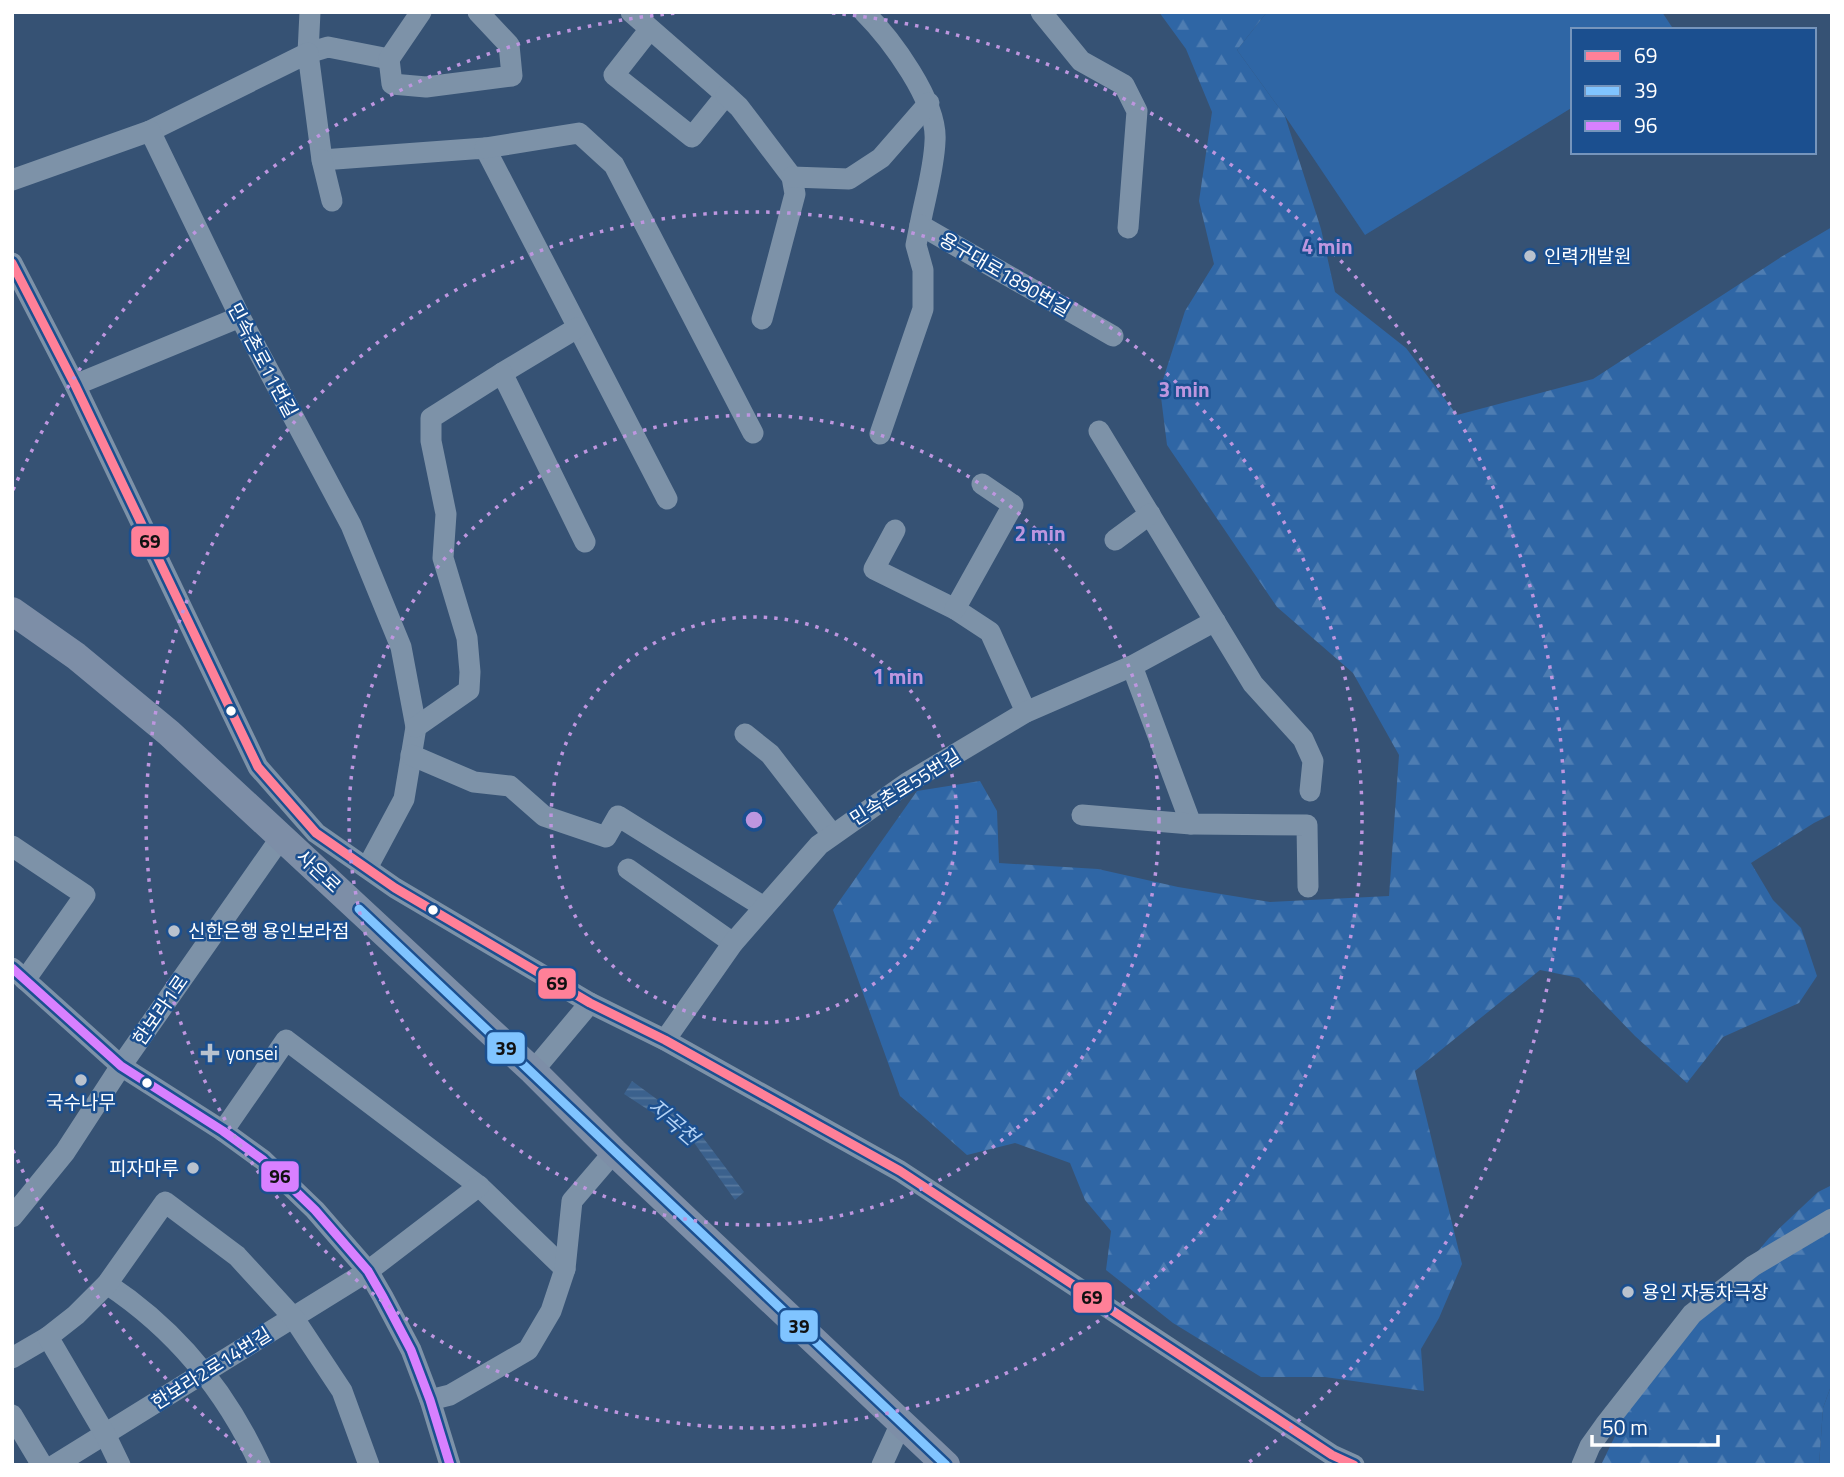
<svg xmlns="http://www.w3.org/2000/svg" width="1844" height="1477" viewBox="0 0 1844 1477" font-family="'Titillium Web','Noto Sans KR',sans-serif">
<style>
.grass{fill:#2f66a5}
.forest{fill:url(#forest-firs)}
.water{fill:url(#water-rules)}
.lines{fill:none;stroke-linecap:round;stroke-linejoin:round}
.minor{stroke:#7d92a8;stroke-width:21}
.major{stroke:#7d8ea7;stroke-width:28}
.bus-1-casing{stroke:#1b4f8f;stroke-width:14}
.bus-2-casing{stroke:#1b4f8f;stroke-width:14}
.bus-3-casing{stroke:#1b4f8f;stroke-width:14}
.bus-1{stroke:#ff8098;stroke-width:9}
.bus-2{stroke:#80c4ff;stroke-width:9}
.bus-3{stroke:#d880ff;stroke-width:9}
.ring{fill:none;stroke:#bd96df;stroke-width:3.5;stroke-dasharray:3.5 7}
.poi-dot{fill:#b9c2ce;stroke:#1b4f8f;stroke-width:2.5}
.bus-dot{fill:#fff;stroke:#1b4f8f;stroke-width:2.5}
.labels{text-anchor:middle;stroke-width:5;stroke-linejoin:round;paint-order:stroke}
.poi-label{font-size:19px;fill:#fff;stroke:#1b4f8f;text-anchor:start}
.street-label{font-size:19px;fill:#fff;stroke:#1b4f8f}
.water-label{font-size:21px;font-style:italic;fill:#b5d3f5;stroke:#1b4f8f}
.centre{fill:#bd96df;stroke:#1b4f8f;stroke-width:3.5}
.ring-label{font-size:21px;text-anchor:middle;font-weight:bold;fill:#bd96df;stroke:#1b4f8f;stroke-width:5;stroke-linejoin:round;paint-order:stroke}
.line-badge{stroke:#1b4f8f;stroke-width:2.5}
.pale-badge-label{font-size:19px;text-anchor:middle;font-weight:bold;fill:#111}
</style>
<defs>
<pattern id="forest-firs" width="22" height="20" patternUnits="userSpaceOnUse" patternTransform="scale(1.75)"><rect width="22" height="20" fill="#2f66a5"/><path d="M5 1l3.5 6h-7zM16 11l3.5 6h-7z" fill="#4e7db2"/></pattern>
<pattern id="water-rules" width="6" height="5" patternUnits="userSpaceOnUse" patternTransform="scale(1.75)"><rect width="6" height="5" fill="#3b618d"/><path d="M0 2.5h6" fill="none" stroke="#58799e"/></pattern>
</defs>
<rect width="100%" height="100%" fill="#365274"/>
<!-- grass -->
<g class="grass">
<path d="M1267,12H1662L1674,30H1573V107L1365,235L1285,116L1237,50Z"/>
<path d="M1832,1383V1465H1819L1823,1408Z"/>
</g>
<!-- forest -->
<g class="forest">
<path d="M1159,12H1267L1237,50L1285,116L1321,229L1335,292L1406,348L1457,415L1593,379L1781,257L1832,227V814L1814,823L1751,863L1773,900L1801,928L1817,976L1799,1003L1723,1037L1687,1083L1635,1036L1579,978L1540,970L1415,1071L1462,1264L1439,1318L1421,1349L1424,1391L1325,1377H1261L1173,1323L1106,1270L1111,1231L1085,1200L1070,1163L1015,1143L967,1155L900,1096L833,910L917,791L980,781L997,811L999,863L1098,869L1178,887L1270,902L1389,896L1399,755L1353,673L1277,607L1167,445L1160,389L1185,311L1214,264L1199,201L1212,112L1186,49Z"/>
<path d="M1832,1185V1383L1823,1408L1819,1465H1601L1644,1376L1734,1280L1769,1238L1818,1192Z"/>
</g>
<!-- water -->
<path class="water" d="M632,1081L695,1127L744,1192L735,1200L690,1137L624,1094Z"/>
<g class="lines">
<!-- minor -->
<g class="minor">
<path d="M310,12L308,53L328,47L389,59"/>
<path d="M421,12L389,59L392,84L426,87L512,76L509,45L478,12"/>
<path d="M631,12L726,95L692,137L614,75L650,29"/>
<path d="M864,12C891,39 938,102 935,141C934,169 925,198 920,225L1113,336"/>
<path d="M1041,12L1081,61L1124,85L1137,111L1128,228"/>
<path d="M726,95L739,107L792,177L795,194L762,319"/>
<path d="M150,131L308,53L322,160L485,148L667,499"/>
<path d="M485,148L579,133L614,165L753,433"/>
<path d="M322,160L332,201"/>
<path d="M792,177L849,179L881,158L929,103"/>
<path d="M12,180L150,131L240,317L351,525L401,647L416,727L404,799L367,868"/>
<path d="M12,263L75,385L258,767L316,833L395,888L590,1003L665,1040L900,1171L1332,1455L1354,1465"/>
<path d="M502,373L577,328"/>
<path d="M75,385L240,317"/>
<path d="M1099,431L1253,684L1303,739L1313,761L1310,791"/>
<path d="M880,434L923,309V270L916,245L920,225"/>
<path d="M895,530L874,569L955,609L990,632L1026,712"/>
<path d="M1115,540L1150,514"/>
<path d="M955,609L1013,505L982,484"/>
<path d="M1132,666L1191,824"/>
<path d="M416,727L469,690L470,672L467,638L443,558L446,514L431,441V418L502,373L585,542"/>
<path d="M745,734L770,754L832,834"/>
<path d="M411,755L474,782L510,786L544,816L606,837L618,816L764,907"/>
<path d="M1082,815L1191,824L1307,825L1308,887"/>
<path d="M12,846L85,895L25,980"/>
<path d="M628,869L733,943"/>
<path d="M12,968L121,1066L223,1131L263,1160L315,1210L368,1271L383,1297L411,1350L430,1400L450,1465"/>
<path d="M665,1040L733,943L819,845L907,783L1026,712L1132,666L1215,621"/>
<path d="M533,1071L590,1003"/>
<path d="M223,1131L286,1040L479,1186L565,1269"/>
<path d="M12,1217L65,1152L121,1066L282,836"/>
<path d="M107,1284C175,1329 226,1391 260,1465"/>
<path d="M12,1358L48,1337"/>
<path d="M430,1400L450,1395L528,1350L551,1311L565,1269L572,1201L614,1152"/>
<path d="M12,1415L42,1465"/>
<path d="M55,1465L368,1271L479,1186"/>
<path d="M120,1465L105,1434L48,1337L76,1315L107,1284L165,1202L237,1256L293,1317L342,1391L369,1465"/>
<path d="M882,1465L901,1423"/>
<path d="M1582,1465L1590,1446L1605,1425L1692,1314L1753,1266L1832,1219"/>
</g>
<!-- major -->
<path class="major" d="M12,611L76,656L169,733L533,1071L614,1152L946,1465"/>
<!-- bus-1 casing -->
<g class="bus-1-casing">
<path id="bus-1" d="M12,263L75,385L258,767L316,833L395,888L590,1003L665,1040L900,1171L1332,1455L1354,1465"/>
</g>
<!-- bus-2 casing -->
<g class="bus-2-casing">
<path id="bus-2" d="M359,909L946,1465"/>
</g>
<!-- bus-3 casing -->
<g class="bus-3-casing">
<path id="bus-3" d="M12,968L121,1066L223,1131L263,1160L315,1210L368,1271L383,1297L411,1350L430,1400L450,1465"/>
</g>
<!-- bus-1 -->
<use href="#bus-1" class="bus-1"/>
<!-- bus-2 -->
<use href="#bus-2" class="bus-2"/>
<!-- bus-3 -->
<use href="#bus-3" class="bus-3"/>
</g>
<!-- distance rings -->
<g class="ring">
<circle cx="754" cy="820" r="203"/>
<circle cx="754" cy="820" r="405"/>
<circle cx="754" cy="820" r="608"/>
<path d="M260 1463A811 811 0 0 1 13 1150M13 490A811 811 0 0 1 676 13M832 13A811 811 0 0 1 1248 1463"/>
</g>
<!-- markers -->
<g class="poi-dot">
<circle cx="1530" cy="256" r="7"/>
<circle cx="174" cy="931" r="7"/>
<path d="M206.5 1042.5h7v7h7v7h-7v7h-7v-7h-7v-7h7z"/>
<circle cx="81" cy="1080" r="7"/>
<circle cx="193" cy="1168" r="7"/>
<circle cx="1628" cy="1292" r="7"/>
</g>
<g class="bus-dot">
<circle cx="231" cy="711" r="6"/>
<circle cx="433" cy="910" r="6"/>
<circle cx="147" cy="1083" r="6"/>
</g>
<g class="labels">
<!-- poi labels -->
<g class="poi-label">
<text x="1544" y="263">인력개발원</text>
<text x="188" y="938">신한은행 용인보라점</text>
<text x="226" y="1060">yonsei</text>
<text x="81" y="1109" text-anchor="middle">국수나무</text>
<text x="179" y="1175" text-anchor="end">피자마루</text>
<text x="1642" y="1299">용인 자동차극장</text>
</g>
<!-- street labels -->
<g class="street-label">
<text transform="translate(1005 274) rotate(30)" y="7">용구대로1890번길</text>
<text transform="translate(263 360) rotate(62)" y="7">민속촌로11번길</text>
<text transform="translate(905 787) rotate(-32)" y="7">민속촌로55번길</text>
<text transform="translate(319 871) rotate(43)" y="7">사은로</text>
<text transform="translate(160 1010) rotate(-55)" y="7">한보라1로</text>
<text transform="translate(211 1368) rotate(-32)" y="7">한보라2로14번길</text>
</g>
<!-- water labels -->
<g class="water-label">
<text transform="translate(673 1122) rotate(41)" y="7">지곡천</text>
</g>
</g>
<circle cx="754" cy="820" r="10" class="centre"/>
<g class="ring-label">
<text x="1327" y="254">4 min</text>
<text x="1184" y="397">3 min</text>
<text x="1040" y="541">2 min</text>
<text x="898" y="684">1 min</text>
</g>
<g class="line-badge">
<rect x="130" y="525" width="40" height="33" rx="7" fill="#ff8098"/>
<rect x="537" y="967" width="40" height="33" rx="7" fill="#ff8098"/>
<rect x="486" y="1031" width="40" height="34" rx="7" fill="#80c4ff"/>
<rect x="260" y="1160" width="40" height="33" rx="7" fill="#d880ff"/>
<rect x="1072" y="1281" width="41" height="33" rx="7" fill="#ff8098"/>
<rect x="779" y="1309" width="40" height="34" rx="7" fill="#80c4ff"/>
</g>
<g class="pale-badge-label">
<text x="150" y="548">69</text>
<text x="557" y="990">69</text>
<text x="506" y="1055">39</text>
<text x="280" y="1183">96</text>
<text x="1092" y="1304">69</text>
<text x="799" y="1333">39</text>
</g>
<!-- border -->
<rect width="1844" height="1477" fill="none" stroke="#ffffff" stroke-width="28"/>
<!-- legend -->
<rect x="1571" y="28" width="245" height="126" fill="#1b4f8f" stroke="#7695bc" stroke-width="2"/>
<rect x="1585" y="51" width="35" height="10" fill="#ff8098" stroke="#7695bc" stroke-width="2"/>
<text x="1634" y="63" font-size="21" fill="#ffffff">69</text>
<rect x="1585" y="86" width="35" height="10" fill="#80c4ff" stroke="#7695bc" stroke-width="2"/>
<text x="1634" y="98" font-size="21" fill="#ffffff">39</text>
<rect x="1585" y="121" width="35" height="10" fill="#d880ff" stroke="#7695bc" stroke-width="2"/>
<text x="1634" y="133" font-size="21" fill="#ffffff">96</text>
<!-- scale -->
<path d="M1592 1435v10h126v-10" fill="none" stroke="#ffffff" stroke-width="3.5"/>
<text x="1602" y="1435" font-size="21" fill="#ffffff" stroke="#1b4f8f" stroke-width="5" paint-order="stroke">50 m</text>
</svg>
